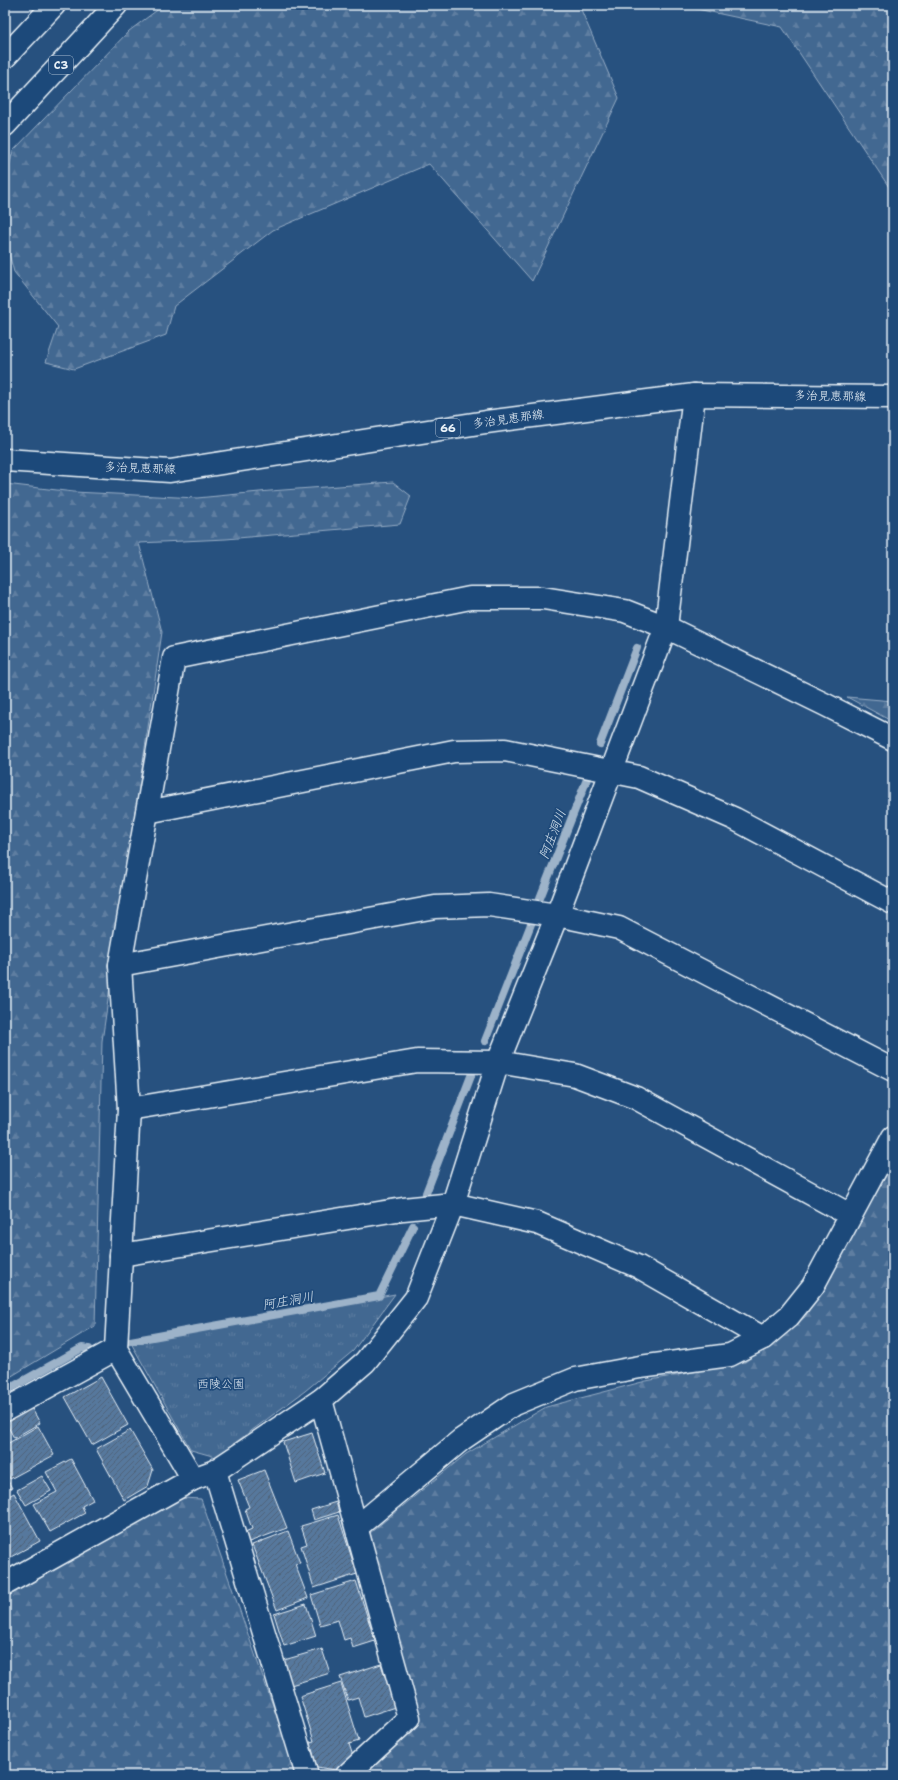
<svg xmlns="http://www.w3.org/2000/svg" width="898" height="1780" viewBox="0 0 898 1780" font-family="'Shantell Sans','Klee One',sans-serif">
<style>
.grass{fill:url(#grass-tufts);stroke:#96acc4}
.forest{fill:url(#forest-firs);stroke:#96acc4}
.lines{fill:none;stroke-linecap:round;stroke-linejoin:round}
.stream{stroke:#9db3c9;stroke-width:8}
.building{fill:url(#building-hatch);stroke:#e8f1f8}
.minor-casing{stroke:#e8f1f8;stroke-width:25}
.tertiary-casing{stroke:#e8f1f8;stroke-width:25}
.primary-casing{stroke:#e8f1f8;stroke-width:25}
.motorway-casing{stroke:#e8f1f8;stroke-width:25}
.minor{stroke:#1f4a7a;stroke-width:22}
.tertiary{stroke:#1f4a7a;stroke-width:22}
.primary{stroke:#1f4a7a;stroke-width:22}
.motorway{stroke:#1f4a7a;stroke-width:22}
.labels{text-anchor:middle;stroke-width:3.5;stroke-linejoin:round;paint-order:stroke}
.shield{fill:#1f4a7a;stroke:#acbfd2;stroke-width:1}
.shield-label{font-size:11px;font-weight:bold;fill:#e8f1f8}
.street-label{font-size:12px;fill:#e8f1f8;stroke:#1f4a7a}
.park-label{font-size:12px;fill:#d8e3ee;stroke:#1f4a7a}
.water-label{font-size:13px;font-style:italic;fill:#d5e2ec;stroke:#1f4a7a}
</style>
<defs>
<pattern id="grass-tufts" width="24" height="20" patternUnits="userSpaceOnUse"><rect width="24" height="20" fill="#436891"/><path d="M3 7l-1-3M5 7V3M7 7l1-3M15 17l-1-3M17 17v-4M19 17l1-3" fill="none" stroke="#5e7ea1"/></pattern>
<pattern id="forest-firs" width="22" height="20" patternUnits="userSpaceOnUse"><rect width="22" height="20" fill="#436891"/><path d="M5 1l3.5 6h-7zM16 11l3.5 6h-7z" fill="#5e7ea1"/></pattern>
<pattern id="building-hatch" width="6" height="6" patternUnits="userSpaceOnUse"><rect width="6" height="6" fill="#57789d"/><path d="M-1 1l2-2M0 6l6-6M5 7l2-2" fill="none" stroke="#4f6278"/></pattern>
</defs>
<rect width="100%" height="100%" fill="#27517f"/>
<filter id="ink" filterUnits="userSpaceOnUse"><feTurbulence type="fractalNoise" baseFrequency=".025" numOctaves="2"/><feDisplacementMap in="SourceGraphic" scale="8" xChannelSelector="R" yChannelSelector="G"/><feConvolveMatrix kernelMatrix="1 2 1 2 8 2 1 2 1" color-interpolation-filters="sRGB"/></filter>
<g filter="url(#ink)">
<!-- grass -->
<path class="grass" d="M395,1294L353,1351L305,1391L216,1457L191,1450L131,1343Z"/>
<!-- forest -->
<g class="forest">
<path d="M164,5H579L619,98L532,281L429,164L273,230L174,306L166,335L74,369L46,362L58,327L14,272L5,239V182L13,151L129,31Z"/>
<path d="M678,5H893V193L782,27Z"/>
<path d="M393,482L411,496L400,524L226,539L139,543L162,632L102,1041L95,1326L5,1380V484L74,492L197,498L270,491Z"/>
<path d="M847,697L893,701V722Z"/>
<path d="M893,1164V1775H361L419,1723L370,1533L466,1454L546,1407L646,1381L745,1362L805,1317Z"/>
<path d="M182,1498L201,1499L297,1775H5V1597Z"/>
</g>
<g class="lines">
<!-- stream -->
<g class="stream">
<path d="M600,744L637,648"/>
<path d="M540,898L587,779"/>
<path d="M485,1041L531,924"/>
<path d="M426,1193L471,1076"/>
<path d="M125,1342L379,1296L413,1226"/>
<path d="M5,1391L82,1348L89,1349"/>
</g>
</g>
<!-- building -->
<g class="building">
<path d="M101,1377L128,1425L92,1445L65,1397Z"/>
<path d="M31,1407L40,1423L14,1438L5,1421Z"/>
<path d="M38,1426L54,1455L10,1479L5,1469V1445Z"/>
<path d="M130,1430L153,1470L148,1486L124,1500L96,1449Z"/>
<path d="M312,1433L325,1473L296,1483L283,1442Z"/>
<path d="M71,1459L93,1500L82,1506L85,1513L50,1532L34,1504L57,1492L46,1472Z"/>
<path d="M264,1470L287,1528L249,1542L245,1532L252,1529L245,1509L249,1507L238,1480Z"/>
<path d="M5,1476L12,1488L5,1491Z"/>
<path d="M42,1476L51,1491L26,1505L17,1490Z"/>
<path d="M14,1493L40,1541L9,1558L5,1550V1498Z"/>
<path d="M336,1502L339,1512L314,1520L311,1510Z"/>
<path d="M338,1515L357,1574L314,1588L301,1546L307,1544L301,1526Z"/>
<path d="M288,1531L300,1563L295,1564L308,1598L277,1610L252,1545Z"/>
<path d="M356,1581L375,1641L353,1648L350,1638L344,1640L338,1620L320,1625L311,1595Z"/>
<path d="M306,1604L316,1636L284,1646L274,1614Z"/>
<path d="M322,1649L330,1673L291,1685L284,1660Z"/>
<path d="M381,1664L395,1707L364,1717L358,1697L348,1700L340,1677Z"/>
<path d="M341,1683L359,1741L349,1744L353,1756L336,1770L317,1767L310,1742L314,1741L300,1696Z"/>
</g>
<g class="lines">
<!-- minor casing -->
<g class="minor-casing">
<g id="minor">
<path d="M147,812L454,751L505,750L639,777L735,819L893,903"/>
<path d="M120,965L435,907L489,905L557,915L619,928L893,1070"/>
<path d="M129,1109L417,1061L498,1062L575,1075L636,1098L850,1215"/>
<path d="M121,1255L403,1209L453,1204L537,1223L639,1267L763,1338"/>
<path d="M321,1400L409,1718L347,1775"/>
<path d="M5,1410L116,1349"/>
<path d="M193,1479L116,1349L129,1109L120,965L174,658L470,598H543L625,611L666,627L826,705L893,739"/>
<path d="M357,1527L461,1440L514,1404L575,1379L640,1367L730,1355L763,1338L789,1316L813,1286L893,1137"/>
<path d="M5,1584L193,1479L215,1471L307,1775"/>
</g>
</g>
<!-- tertiary casing -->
<g class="tertiary-casing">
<path id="tertiary" d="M215,1471L321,1400L365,1362L416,1298L453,1204L498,1062L557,915L666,627L694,395"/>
</g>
<!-- primary casing -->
<g class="primary-casing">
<path id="primary" d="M5,460L170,471L486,422L694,395L893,397"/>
</g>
<!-- motorway casing -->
<g class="motorway-casing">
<g id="motorway">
<path d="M5,57L54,5"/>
<path d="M5,125L116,5"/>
</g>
</g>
<!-- minor -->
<use href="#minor" class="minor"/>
<!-- tertiary -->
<use href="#tertiary" class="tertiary"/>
<!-- primary -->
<use href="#primary" class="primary"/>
<!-- motorway -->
<use href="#motorway" class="motorway"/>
</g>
</g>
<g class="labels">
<!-- shield labels -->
<g class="shield">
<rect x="49" y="56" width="24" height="18" rx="3"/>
<rect x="436" y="419" width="24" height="18" rx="3"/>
</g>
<g class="shield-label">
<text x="61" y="69">C3</text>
<text x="448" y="432">66</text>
</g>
<!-- street labels -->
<g class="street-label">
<text transform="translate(830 396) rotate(1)" y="4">多治見恵那線</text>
<text transform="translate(508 419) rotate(-8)" y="4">多治見恵那線</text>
<text transform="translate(140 468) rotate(2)" y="4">多治見恵那線</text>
</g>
<!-- park labels -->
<g class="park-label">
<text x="221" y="1388">西陵公園</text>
</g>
<!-- water labels -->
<g class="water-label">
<text transform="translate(552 834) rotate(-69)" y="5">阿庄洞川</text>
<text transform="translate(288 1300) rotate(-10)" y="5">阿庄洞川</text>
</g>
</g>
<!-- margin -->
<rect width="898" height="1780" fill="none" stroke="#1f4a7a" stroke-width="20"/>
<rect x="10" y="10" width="878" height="1760" fill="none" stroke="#e8f1f8" stroke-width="1.5" filter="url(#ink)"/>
</svg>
